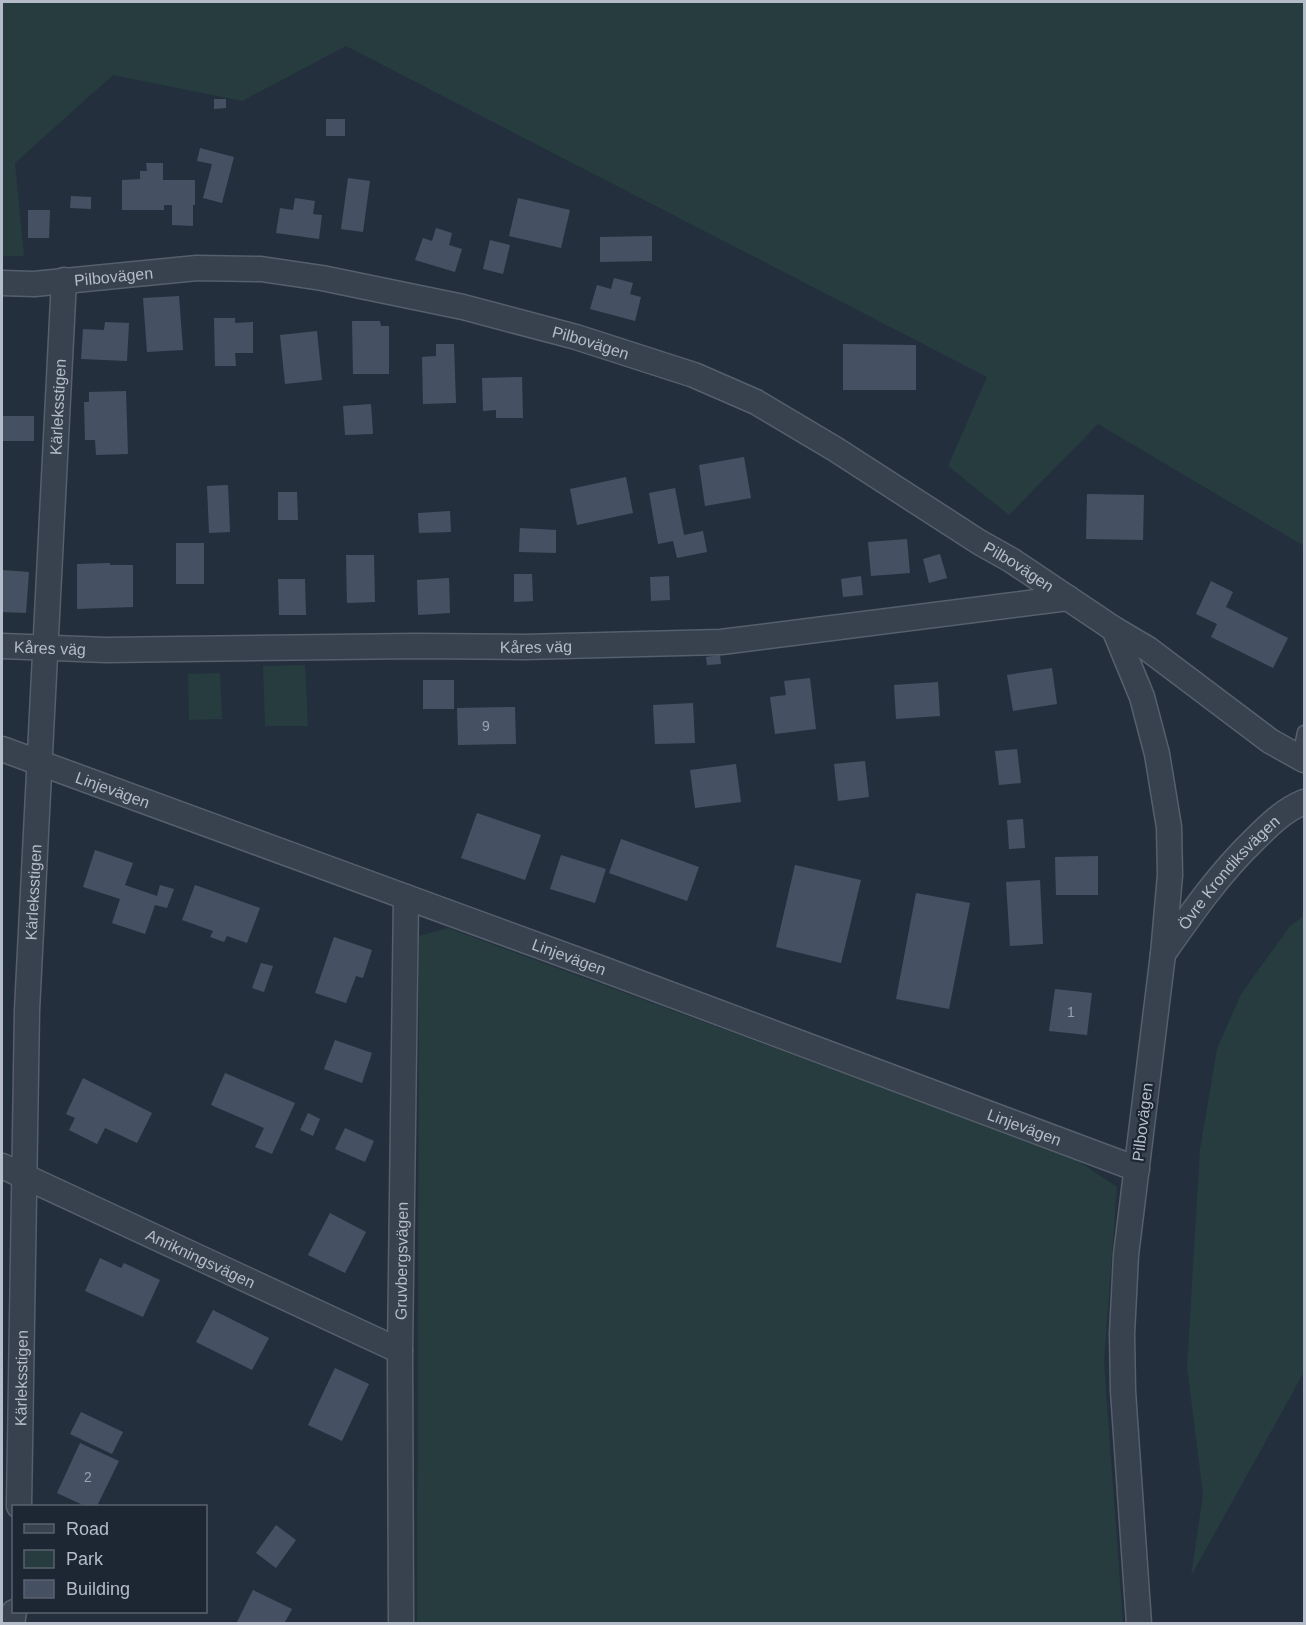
<svg xmlns="http://www.w3.org/2000/svg" width="1306" height="1625" viewBox="0 0 1306 1625" font-family="Helvetica,sans-serif">
<style>
.green{fill:#263c3f}
.building{fill:#455162}
.lines{fill:none;stroke-linecap:round;stroke-linejoin:round}
.lane-casing{stroke:#565f6c;stroke-width:15}
.street-casing{stroke:#565f6c;stroke-width:27}
.lane{stroke:#38414e;stroke-width:12}
.street{stroke:#38414e;stroke-width:24}
.labels{text-anchor:middle;stroke-width:4.5;stroke-linejoin:round;paint-order:stroke}
.number-label{font-size:14px;fill:#98a1af}
.street-label{font-size:16px;fill:#b4bcc9;stroke:#1d2633}
</style>
<rect width="100%" height="100%" fill="#242f3e"/>
<!-- green -->
<g class="green">
<path d="M2,2H1304V546L1098,424L1009,515L948,466L987,377L346,46L242,101L113,75L15,163L24,256H2Z"/>
<path d="M305,665L308,726H265L263,666Z"/>
<path d="M220,673L222,719L189,720L188,674Z"/>
<path d="M1304,916V1372L1191,1576L1203,1495L1187,1367L1200,1149L1217,1049L1241,994L1290,926Z"/>
<path d="M448,928L1072,1157L1117,1187L1104,1362L1123,1623L417,1624L419,936Z"/>
</g>
<!-- building -->
<g class="building">
<path d="M214,99H226V108L214,109Z"/>
<rect x="326" y="119" width="19" height="17"/>
<path d="M200,148L234,157L222,203L203,198L212,164L197,161Z"/>
<path d="M146,163H163V180H195V205H193V226L172,225V205H164V210H122V180L140,179V171H147Z"/>
<path d="M348,178L370,181L363,232L341,229Z"/>
<path d="M71,196L91,197V209L70,208Z"/>
<path d="M295,198L315,201L313,214L322,215L319,239L276,233L280,208L293,210Z"/>
<path d="M518,198L570,210L561,248L509,236Z"/>
<path d="M28,210H50L49,238H28Z"/>
<path d="M436,228L452,233L449,245L462,249L455,272L415,260L423,238L432,241Z"/>
<path d="M652,236V261L600,262V237Z"/>
<path d="M490,240L510,245L503,274L483,269Z"/>
<path d="M614,278L633,283L630,294L641,297L635,321L590,309L597,285L611,289Z"/>
<path d="M179,296L183,350L147,352L143,298Z"/>
<path d="M214,318H235V323L253,322V353H235L236,366H215Z"/>
<path d="M352,321H380L381,326H389V374H353Z"/>
<path d="M105,322L129,323L127,361L81,359L83,329L104,330Z"/>
<path d="M317,331L322,380L285,384L280,335Z"/>
<path d="M436,344H454L456,403L423,404L422,357L436,356Z"/>
<path d="M843,344L916,345V390H843Z"/>
<path d="M522,377L523,418H496V410L483,411L482,378Z"/>
<path d="M126,391L128,454L96,455L95,440H85L84,402H89V392Z"/>
<path d="M371,404L373,434L345,435L343,406Z"/>
<rect x="2" y="416" width="32" height="25"/>
<path d="M744,457L751,498L705,506L699,465Z"/>
<path d="M626,477L633,513L577,525L570,489Z"/>
<path d="M228,485L230,532L209,533L207,486Z"/>
<path d="M675,488L684,535L703,531L707,552L677,558L673,541L658,544L649,493Z"/>
<path d="M278,492H297L298,520H278Z"/>
<path d="M1087,494L1144,495L1143,540L1086,539Z"/>
<path d="M450,511L451,532L419,533L418,513Z"/>
<path d="M520,528L556,530V553L519,552Z"/>
<path d="M907,539L910,573L871,576L868,542Z"/>
<rect x="176" y="543" width="28" height="41"/>
<path d="M940,554L947,578L929,583L923,559Z"/>
<path d="M346,555H374L375,602L347,603Z"/>
<path d="M110,563V565H133V607L77,609V564Z"/>
<path d="M2,570L29,572L26,613L2,612Z"/>
<path d="M514,574H532L533,601L514,602Z"/>
<path d="M669,576L670,600L651,601L650,577Z"/>
<path d="M861,576L863,595L843,597L841,579Z"/>
<path d="M449,578L450,613L418,615L417,580Z"/>
<path d="M278,579H305L306,615H279Z"/>
<path d="M1211,581L1233,592L1226,607L1288,638L1273,668L1211,637L1217,624L1196,614Z"/>
<path d="M720,655L721,664L707,665L706,657Z"/>
<path d="M1052,668L1057,704L1013,711L1007,675Z"/>
<path d="M810,678L816,729L775,734L770,697L786,695L784,681Z"/>
<rect x="423" y="680" width="31" height="29"/>
<path d="M938,682L940,716L896,719L894,685Z"/>
<path d="M693,703L695,743L655,744L653,705Z"/>
<path d="M515,707L516,744L458,745L457,708Z"/>
<path d="M1017,749L1021,783L999,785L995,751Z"/>
<path d="M865,761L869,797L838,801L834,764Z"/>
<path d="M736,764L741,802L695,808L690,770Z"/>
<path d="M477,813L541,835L525,880L461,858Z"/>
<path d="M1023,819L1025,848L1009,849L1007,820Z"/>
<path d="M621,839L699,867L687,901L609,873Z"/>
<path d="M95,850L133,863L125,885L157,896L160,885L174,889L167,908L155,905L145,934L112,923L120,899L83,887Z"/>
<path d="M561,855L606,869L595,903L550,889Z"/>
<path d="M1098,856V895H1056L1055,857Z"/>
<path d="M795,865L861,880L841,963L776,947Z"/>
<path d="M1040,880L1043,944L1010,946L1006,882Z"/>
<path d="M195,885L260,908L247,943L227,936L224,942L210,937L213,931L182,920Z"/>
<path d="M916,893L970,903L949,1009L896,999Z"/>
<path d="M334,937L372,950L363,978L356,976L346,1003L315,993Z"/>
<path d="M261,963L273,966L264,992L252,988Z"/>
<path d="M1055,989L1092,993L1087,1035L1049,1031Z"/>
<path d="M335,1040L372,1053L362,1083L324,1069Z"/>
<path d="M225,1073L295,1103L272,1154L255,1147L264,1128L211,1105Z"/>
<path d="M83,1078L152,1113L137,1143L105,1128L97,1144L69,1130L75,1118L66,1114Z"/>
<path d="M308,1113L320,1119L313,1136L300,1130Z"/>
<path d="M345,1128L374,1141L365,1162L335,1149Z"/>
<path d="M330,1213L366,1232L345,1273L308,1255Z"/>
<path d="M100,1258L121,1268L124,1263L160,1280L143,1317L85,1291Z"/>
<path d="M213,1310L269,1338L252,1370L196,1342Z"/>
<path d="M335,1368L369,1384L342,1441L308,1425Z"/>
<path d="M81,1412L123,1432L112,1454L70,1434Z"/>
<path d="M80,1443L119,1461L97,1506H85L57,1493Z"/>
<path d="M276,1525L296,1540L276,1568L256,1553Z"/>
<path d="M253,1590L292,1609L284,1624H236Z"/>
</g>
<g class="lines">
<!-- lane casing -->
<g class="lane-casing">
<path id="lane" d="M1299,757L1304,732"/>
</g>
<!-- street casing -->
<g class="street-casing">
<g id="street">
<path id="s1" d="M2,283L34,284L197,268L261,269L322,278L463,307L576,337L694,375L756,402L835,449L979,542L1011,560L1114,629L1148,649L1270,741L1304,760"/>
<path d="M1114,629L1142,697L1157,754L1169,827L1170,875L1163,954L1126,1255L1122,1334L1123,1391L1139,1624"/>
<path id="s2" d="M2,646L106,650L416,646L524,647L721,642L1068,598"/>
<path id="s3" d="M2,749L600,968L1137,1169"/>
<path id="s4" d="M1163,954C1191,914 1218,875 1253,841C1269,825 1284,810 1304,802"/>
<path id="s5" d="M2,1166L400,1351"/>
<path id="s6" d="M19,1506L27,1010L64,280"/>
<path d="M12,1624L14,1612"/>
<path id="s7" d="M401,1624L400,1351L406,897"/>
</g>
</g>
<!-- lane -->
<use href="#lane" class="lane"/>
<!-- street -->
<use href="#street" class="street"/>
</g>
<g class="labels">
<!-- number labels -->
<g class="number-label">
<text x="486" y="731">9</text>
<text x="1071" y="1017">1</text>
<text x="88" y="1482">2</text>
</g>
<!-- street labels -->
<g class="street-label">
<text dy="6" stroke="none"><textPath href="#s1" startOffset="112">Pilbovägen</textPath></text>
<text dy="6" stroke="none"><textPath href="#s1" startOffset="598">Pilbovägen</textPath></text>
<text dy="6" stroke="none"><textPath href="#s6" startOffset="1100">Kärleksstigen</textPath></text>
<text dy="6" stroke="none"><textPath href="#s1" startOffset="1084">Pilbovägen</textPath></text>
<text dy="6" stroke="none"><textPath href="#s2" startOffset="48">Kåres väg</textPath></text>
<text dy="6" stroke="none"><textPath href="#s2" startOffset="534">Kåres väg</textPath></text>
<text dy="6" stroke="none"><textPath href="#s3" startOffset="118">Linjevägen</textPath></text>
<text dy="6" stroke="none"><textPath href="#s4" startOffset="105">Övre Krondiksvägen</textPath></text>
<text dy="6" stroke="none"><textPath href="#s6" startOffset="614">Kärleksstigen</textPath></text>
<text dy="6" stroke="none"><textPath href="#s3" startOffset="604">Linjevägen</textPath></text>
<text transform="translate(1142 1122) rotate(-83)" y="6">Pilbovägen</text>
<text dy="6" stroke="none"><textPath href="#s3" startOffset="1090">Linjevägen</textPath></text>
<text dy="6" stroke="none"><textPath href="#s5" startOffset="219">Anrikningsvägen</textPath></text>
<text dy="6" stroke="none"><textPath href="#s7" startOffset="363">Gruvbergsvägen</textPath></text>
<text dy="6" stroke="none"><textPath href="#s6" startOffset="128">Kärleksstigen</textPath></text>
</g>
</g>
<!-- border -->
<rect width="1306" height="1625" fill="none" stroke="#b4bcc9" stroke-width="6"/>
<!-- legend -->
<rect x="12" y="1505" width="195" height="108" fill="#1d2633" stroke="#59626f" stroke-width="1.5"/>
<rect x="24" y="1524" width="30" height="9" fill="#38414e" stroke="#59626f" stroke-width="1.5"/>
<text x="66" y="1535" font-size="18" fill="#b4bcc9">Road</text>
<rect x="24" y="1550" width="30" height="18" fill="#263c3f" stroke="#59626f" stroke-width="1.5"/>
<text x="66" y="1565" font-size="18" fill="#b4bcc9">Park</text>
<rect x="24" y="1580" width="30" height="18" fill="#455162" stroke="#59626f" stroke-width="1.5"/>
<text x="66" y="1595" font-size="18" fill="#b4bcc9">Building</text>
</svg>
